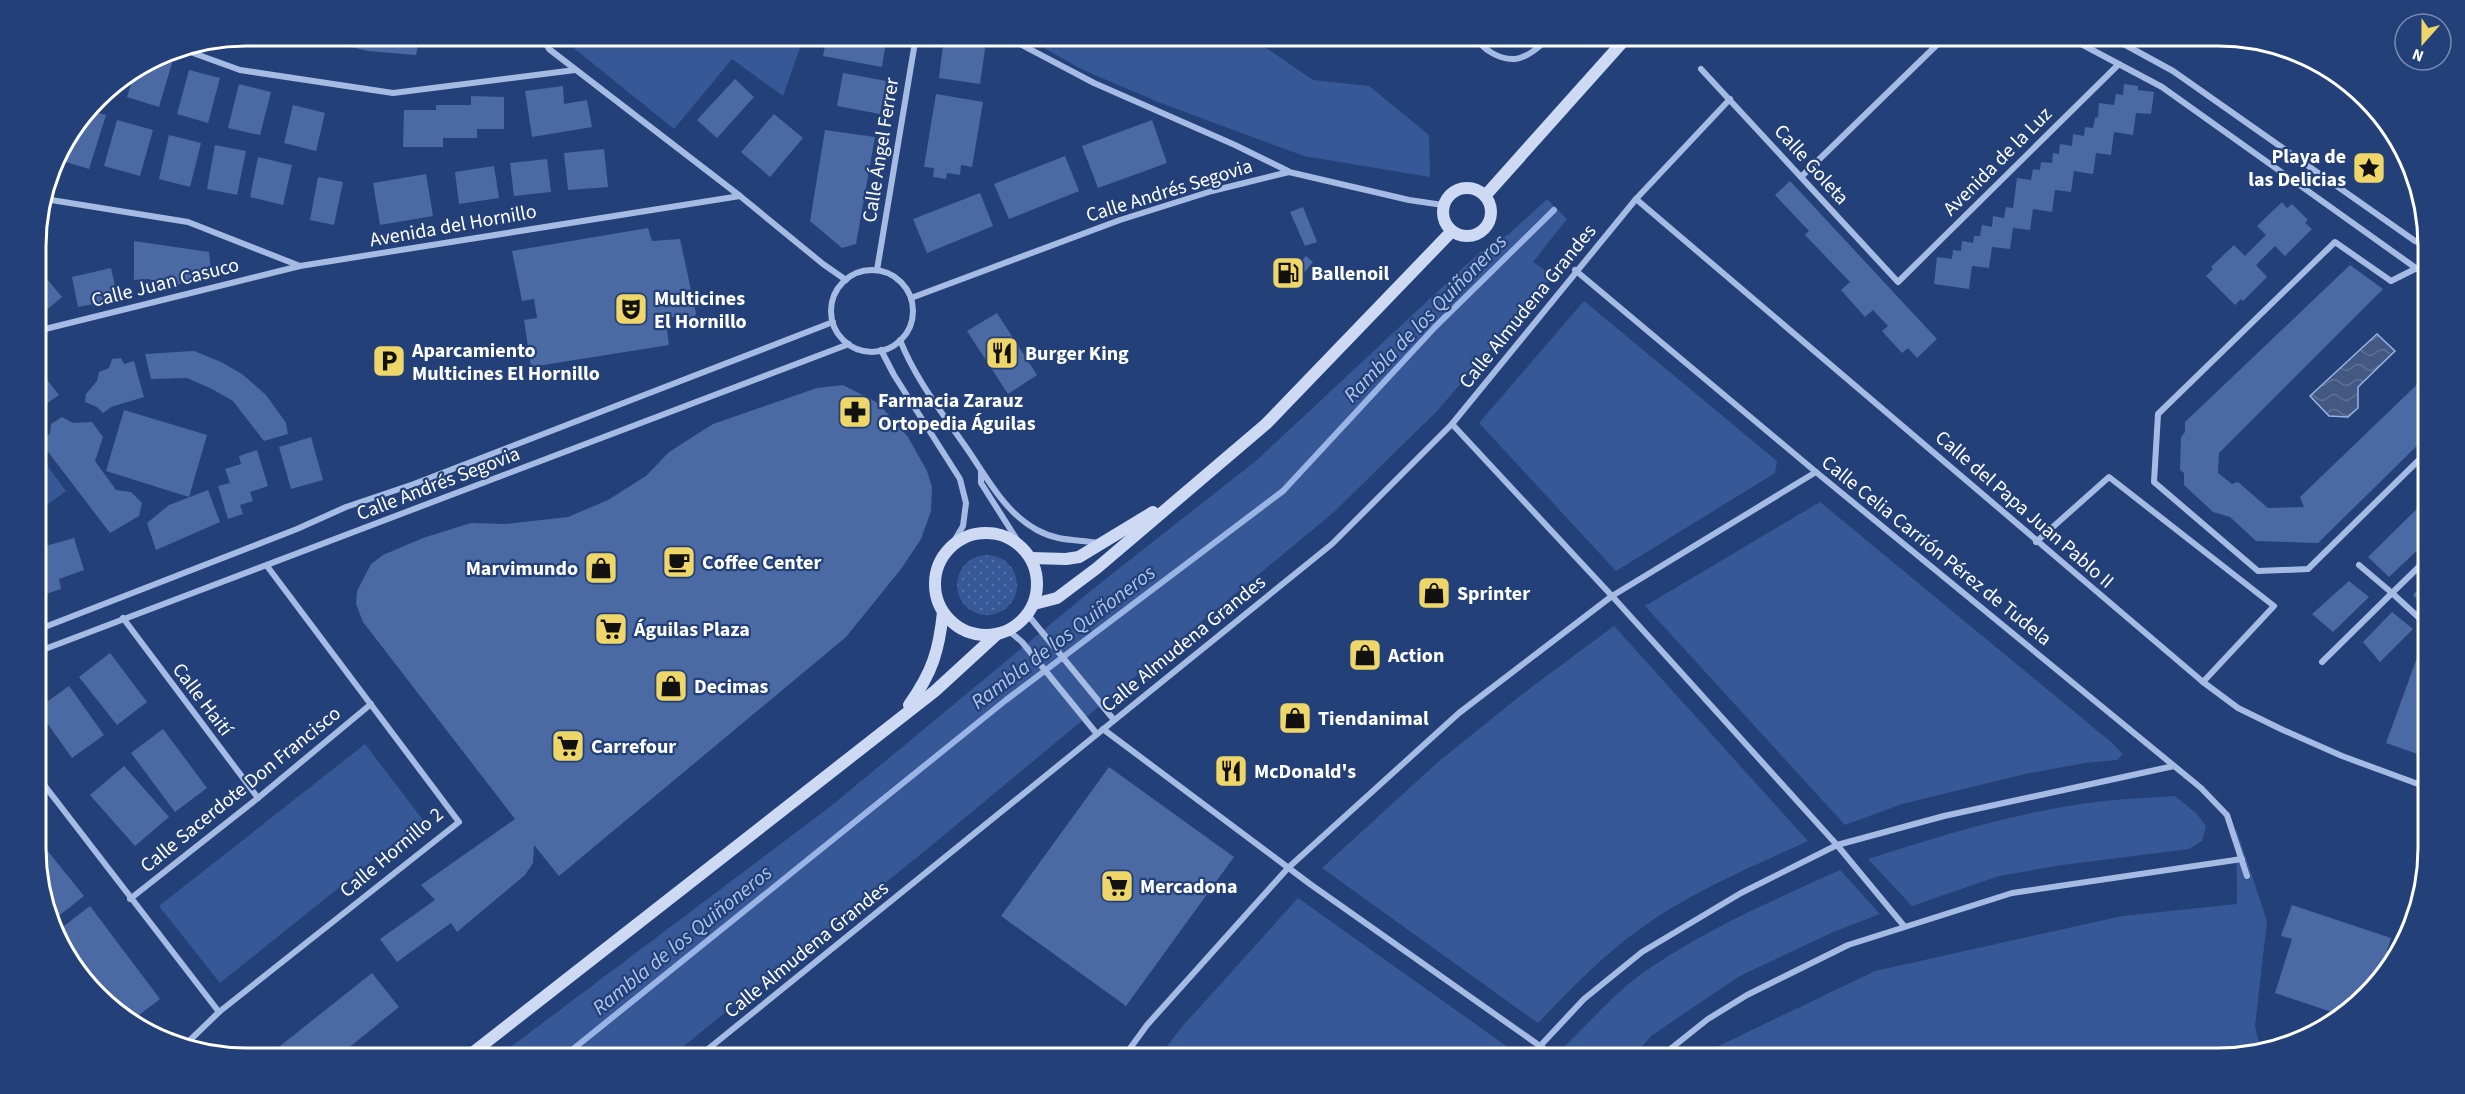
<svg xmlns="http://www.w3.org/2000/svg" width="2465" height="1094" viewBox="0 0 2465 1094" font-family="'Source Sans 3',sans-serif">
<style>
.green{fill:#375896}
.garden{fill:url(#garden-dots)}
.water{fill:url(#water-waves);stroke:#99b4e5;stroke-width:1.5}
.lines{fill:none;stroke-linecap:round;stroke-linejoin:round}
.stream{stroke:#99b4e5;stroke-width:6}
.building{fill:#4b69a3}
.street{stroke:#a5bbe4;stroke-width:6}
.secondary{stroke:#cedaf4;stroke-width:12}
.labels{text-anchor:middle;stroke-width:4.5;stroke-linejoin:round;paint-order:stroke}
.street-label{font-size:20px;fill:#fff;stroke:#234079}
.poi-label{font-size:20px;font-weight:bold;fill:#fff;stroke:#234079;text-anchor:start}
.water-label{font-size:21px;font-style:italic;fill:#b0c5ec;stroke:#234079}
.rim{fill:none;stroke:#fff;stroke-width:3}
</style>
<defs>
<pattern id="garden-dots" width="8" height="8" patternUnits="userSpaceOnUse" patternTransform="scale(1.5)"><rect width="8" height="8" fill="#375896"/><path d="M2 2h.1M6 6h.1" fill="none" stroke="#5571a6" stroke-width="1.8" stroke-linecap="round"/></pattern>
<pattern id="water-waves" width="16" height="10" patternUnits="userSpaceOnUse" patternTransform="scale(1.5)"><rect width="16" height="10" fill="#435882"/><path d="M0 5q4-4 8 0t8 0" fill="none" stroke="#5f7195"/></pattern>
</defs>
<rect width="100%" height="100%" fill="#234079"/>
<!-- green -->
<g class="green">
<path d="M559,36H804L783,96L732,59L674,129Z"/>
<path d="M1023,36H1249L1313,80L1369,86L1429,135L1430,177L1304,156L1158,102L1081,69Z"/>
<path d="M1547,199L1567,219L1533,262L1553,276L1438,410L1334,512L932,845L669,1058H496L831,806L1098,585L1257,460L1480,252L1509,234Z"/>
<path d="M1584,301L1777,461L1775,473L1616,571L1479,423Z"/>
<path d="M37,452L66,491L37,512Z"/>
<path d="M1820,502L2111,742L2123,754L2117,760L2085,763L2025,774L1902,804L1845,825L1645,606Z"/>
<path d="M1614,626L1808,841C1751,867 1690,892 1640,929C1602,956 1571,989 1538,1023L1322,868L1438,762L1525,692Z"/>
<path d="M365,744L423,820L220,983L159,906Z"/>
<path d="M2175,796L2197,814L2206,826L2202,841L2189,849L2062,865L1999,876L1912,906L1868,859C1940,836 2012,814 2087,803C2116,799 2146,798 2175,796Z"/>
<path d="M2236,828L2267,921L2255,1026L2261,1052L2232,1058H1700L1704,1053L1875,971L2122,916L2237,904Z"/>
<path d="M1840,870L1880,914L1833,932L1738,977L1651,1036L1632,1058H1582L1565,1046C1593,1019 1620,987 1653,966C1711,927 1776,899 1840,870Z"/>
<path d="M1298,898L1512,1050L1507,1058H1158L1181,1028Z"/>
</g>
<!-- garden -->
<circle class="garden" cx="987" cy="585" r="30"/>
<!-- water -->
<path class="water" d="M2377,334L2395,351L2358,387V408L2348,417L2329,416L2310,396Z"/>
<g class="lines">
<!-- stream -->
<path class="stream" d="M562,1058L1006,700L1283,491L1435,327L1554,210"/>
</g>
<!-- building -->
<g class="building">
<path d="M304,36H420L416,55L368,51Z"/>
<path d="M827,36H887L882,67L823,56Z"/>
<path d="M944,37L986,42L980,84L939,78Z"/>
<path d="M157,58L172,63L159,107L127,97L135,71Z"/>
<path d="M189,70L220,78L208,123L177,114Z"/>
<path d="M843,73L886,81L880,114L837,106Z"/>
<path d="M735,79L754,97L717,138L697,120Z"/>
<path d="M116,83L112,95L104,93L108,89Z"/>
<path d="M239,84L271,92L260,135L228,128Z"/>
<path d="M2124,84L2138,86V90L2154,92L2151,114L2136,113L2133,135L2114,132L2111,155L2096,153L2093,174L2074,171L2071,192L2055,190L2052,212L2033,209L2030,230L2013,228L2010,249L1992,247L1989,268L1972,266L1969,289L1934,284L1937,257L1952,259L1953,250L1961,251L1962,241L1973,243L1974,236H1980L1982,225L1992,227L1993,216L2004,218L2006,207L2013,208L2017,178L2031,180L2033,169L2040,170L2041,162L2052,163L2053,153L2059,154L2060,144L2072,146L2073,134L2084,136L2085,127L2093,128L2095,118L2098,117L2099,103L2114,105L2116,94L2123,95Z"/>
<path d="M563,86L564,104L587,100L592,127L532,137L525,91Z"/>
<path d="M936,94L983,102L972,167L961,165L960,175L947,173L946,179L933,177L934,168L924,167Z"/>
<path d="M471,96L504,97V129H477V138H443V147H403L404,110H436V105H471Z"/>
<path d="M293,105L325,113L316,151L284,143Z"/>
<path d="M91,111L106,115L89,169L56,159L58,154Z"/>
<path d="M774,114L803,138L770,177L741,152Z"/>
<path d="M117,120L153,130L140,176L104,166Z"/>
<path d="M1152,120L1167,163L1098,188L1082,146Z"/>
<path d="M825,130L875,137L856,244L842,248L810,221Z"/>
<path d="M169,135L201,143L190,187L159,179Z"/>
<path d="M215,145L246,151L237,195L207,189Z"/>
<path d="M604,149L608,187L568,190L564,153Z"/>
<path d="M1065,156L1079,191L1009,219L994,184Z"/>
<path d="M258,157L292,165L283,205L250,197Z"/>
<path d="M547,159L551,192L514,196L510,163Z"/>
<path d="M494,166L499,198L459,204L455,172Z"/>
<path d="M426,174L433,216L380,225L373,183Z"/>
<path d="M318,177L343,182L334,225L310,220Z"/>
<path d="M1790,181L1937,339L1917,358L1908,348L1902,353L1882,331L1888,326L1873,310L1865,317L1841,290L1850,282L1805,235L1809,231L1775,195Z"/>
<path d="M980,193L993,226L927,253L913,219Z"/>
<path d="M2282,202L2287,208L2292,204L2308,220L2305,223L2312,229L2285,256L2275,246L2256,265L2267,277L2243,301L2241,299L2235,305L2206,276L2213,269L2211,267L2234,245L2245,256L2266,235L2257,226Z"/>
<path d="M1303,207L1317,242L1305,246L1290,212Z"/>
<path d="M648,228L652,241L680,239L696,313L694,322L680,325L676,317H665L669,345L531,367L524,320L537,318L534,299L522,301L512,251Z"/>
<path d="M134,241L209,252L212,278L153,289L150,279L134,280Z"/>
<path d="M1306,256L1313,262L1297,282L1289,276Z"/>
<path d="M2350,265L2383,289L2219,453L2218,473L2232,484L2238,482L2268,508L2304,507L2300,497L2428,374V435L2318,543L2256,541L2230,517L2213,512L2184,485V473L2180,470L2181,437L2185,432V422Z"/>
<path d="M37,267L62,297L38,317L37,315Z"/>
<path d="M111,268L118,299L78,307L72,277Z"/>
<path d="M997,313L1037,375L1008,394L967,331Z"/>
<path d="M194,351L221,362L242,374L266,395L286,423L288,434L264,441L233,401L212,389L187,378L151,379L145,354Z"/>
<path d="M121,358L124,364L134,361L144,397L111,407L103,413L97,407L85,402L86,394L97,381L99,372L109,368L112,359Z"/>
<path d="M37,367L59,395L37,410Z"/>
<path d="M843,385L878,403L908,437L927,471L932,487L931,511L921,539L901,569L846,637L559,876L534,845L533,863L525,875L457,932L451,923L397,962L380,939L435,900L421,885L515,819L363,622L356,604L357,591L371,564L383,555L423,538L471,523L505,524L568,517L608,500L646,476L669,452L713,424L817,388Z"/>
<path d="M124,410L207,435L189,497L106,471Z"/>
<path d="M62,417L73,423L92,422L103,437L95,461L116,490L131,492L142,503L139,516L110,533L39,440L50,434L51,424Z"/>
<path d="M311,437L323,480L291,489L279,447Z"/>
<path d="M257,450L268,486L250,492L253,501L240,505L243,514L228,519L218,486L230,483L225,469L241,464L239,456Z"/>
<path d="M208,490L220,522L156,550L147,523L169,505Z"/>
<path d="M2428,498V540L2389,577L2368,557Z"/>
<path d="M74,538L84,570L59,579L61,589L37,597V564L45,561L42,547Z"/>
<path d="M2428,578V610L2413,595Z"/>
<path d="M2349,581L2369,597L2333,632L2312,614Z"/>
<path d="M2392,612L2413,629L2380,662L2363,642Z"/>
<path d="M110,653L147,702L117,725L79,677Z"/>
<path d="M2418,655L2428,658L2429,758L2386,743Z"/>
<path d="M69,686L104,735L72,758L37,709Z"/>
<path d="M163,729L207,788L175,812L131,753Z"/>
<path d="M124,766L169,817L135,846L90,795Z"/>
<path d="M1109,767L1234,857L1126,1006L1001,916Z"/>
<path d="M38,839L84,896L56,918L38,875Z"/>
<path d="M2292,905L2391,938L2381,970L2344,1016L2275,993L2292,939L2281,936Z"/>
<path d="M90,906L160,999L135,1018L95,988L72,957L60,929Z"/>
<path d="M372,973L399,1007L336,1058H265Z"/>
</g>
<g class="lines">
<!-- street -->
<g class="street">
<path d="M541,36L549,49L740,196"/>
<path d="M1005,36L1094,83L1235,145L1288,171"/>
<path d="M1475,36C1482,49 1499,60 1515,59C1528,58 1542,44 1551,36"/>
<path d="M2066,36L2162,87L2427,276"/>
<path d="M2109,36L2173,71L2415,241L2427,246"/>
<path d="M182,49L240,70L393,93L575,70"/>
<path d="M1701,69L1898,282L2119,64"/>
<path d="M1801,177L1946,36"/>
<path d="M45,199L188,222L300,266L740,196L823,264L846,280"/>
<path d="M1636,199L2203,682L2238,708L2283,730L2342,756L2429,788"/>
<path d="M2417,268L2391,281L2335,242L2158,414L2154,482L2258,571L2308,569L2428,451"/>
<path d="M877,270L916,36"/>
<path d="M1575,270L1816,472L2201,788L2227,815L2247,876"/>
<circle cx="872" cy="311" r="41"/>
<path d="M911,298L1120,220L1212,191L1289,172L1409,200L1443,205"/>
<path d="M37,331L300,266"/>
<path d="M900,340C915,378 940,410 963,443C984,472 1003,512 1037,530C1059,542 1076,539 1099,543"/>
<path d="M881,350L894,375L960,479L966,503L963,526L951,546"/>
<path d="M1452,424L1612,596L1837,845L1904,926"/>
<path d="M981,472V483L1021,546"/>
<path d="M2036,542L2109,477L2274,606L2203,682"/>
<path d="M2428,558L2392,593L2428,626"/>
<path d="M1028,615L1114,720"/>
<path d="M123,618L258,798"/>
<path d="M37,630L297,529L346,507L414,484L833,322"/>
<path d="M1009,631L1022,642L1097,734"/>
<path d="M37,652L849,344"/>
<path d="M2322,662L2392,593L2359,565"/>
<path d="M1103,729L1310,884L1557,1058"/>
<path d="M38,777L219,1012"/>
<path d="M130,899L258,798L371,704"/>
<path d="M158,1036L172,1035L187,1045"/>
<path d="M186,1044L219,1012L459,822L267,566"/>
<path d="M697,1058L1332,544L1452,424L1636,199L1730,99"/>
<path d="M1123,1058L1147,1025L1288,868L1459,713L1612,596L1816,472"/>
<path d="M1532,1058L1541,1045L1584,999L1642,952L1741,893L1837,845L1944,816L2174,766"/>
<path d="M1659,1058L1708,1019L1747,995L1848,945L2012,893L2242,859"/>
</g>
<!-- secondary -->
<g class="secondary">
<circle cx="1467" cy="212" r="24"/>
<path d="M1485,196L1628,36"/>
<circle cx="986" cy="584" r="51"/>
<path d="M1031,558L1066,559L1079,557L1153,512"/>
<path d="M1034,604L1057,598L1097,568L1266,424L1452,231"/>
<path d="M909,705C932,673 939,651 943,612"/>
<path d="M466,1058L935,691L996,635"/>
</g>
</g>
<!-- icons -->
<defs>
<g id="sight-square" transform="scale(1.725)"><rect x="-9" y="-9" width="18" height="18" rx="4" fill="#efd668" stroke="#234079"/><path d="M0-6L1.8-2.2L6-1.7L2.9 1.2L3.7 5.4L0 3.3L-3.7 5.4L-2.9 1.2L-6-1.7L-1.8-2.2Z" fill="#111"/></g>
<g id="fuel-square" transform="scale(1.725)"><rect x="-9" y="-9" width="18" height="18" rx="4" fill="#efd668" stroke="#234079"/><path d="M-5.5-6h7V0h2V4h1.3V-2.5L3-4.5l.8-.8L6-3V5H2.5V1h-1V6h-7ZM-4.2-4.7v3.2H.2V-4.7Z" fill="#111"/></g>
<g id="theatre-square" transform="scale(1.725)"><rect x="-9" y="-9" width="18" height="18" rx="4" fill="#efd668" stroke="#234079"/><path d="M-5-5.5Q0-4 5-5.5V0Q5 5 0 6Q-5 5-5 0ZM-3.3-2.5H-1v1.5H-3.3ZM1-2.5H3.3v1.5H1ZM-2.8 1Q0 5.5 2.8 1Z" fill="#111"/></g>
<g id="restaurant-square" transform="scale(1.725)"><rect x="-9" y="-9" width="18" height="18" rx="4" fill="#efd668" stroke="#234079"/><path d="M-5-6h1v4h1v-4h1v4h1v-4h1v5L-1.5 .5V6h-2V.5L-5-1ZM5-6V6H3V1.5H1.5Q1.5-4 5-6Z" fill="#111"/></g>
<g id="parking-square" transform="scale(1.725)"><rect x="-9" y="-9" width="18" height="18" rx="4" fill="#efd668" stroke="#234079"/><path d="M-3.5-5.5H1a3.5 3.5 0 0 1 0 7H-1V5.5H-3.5ZM-1-3.4V-.6H.8a1.4 1.4 0 0 0 0-2.8Z" fill="#111"/></g>
<g id="pharmacy-square" transform="scale(1.725)"><rect x="-9" y="-9" width="18" height="18" rx="4" fill="#efd668" stroke="#234079"/><path d="M-2-6h4v4h4v4h-4v4h-4v-4h-4v-4h4Z" fill="#111"/></g>
<g id="cafe-square" transform="scale(1.725)"><rect x="-9" y="-9" width="18" height="18" rx="4" fill="#efd668" stroke="#234079"/><path d="M-5.5-4.5H6V0H3Q3 3.5 0 3.5H-2.5Q-5.5 3.5-5.5 0ZM3-3.2v2h1.7v-2ZM-6 4.5H4V6H-6Z" fill="#111"/></g>
<g id="shop-square" transform="scale(1.725)"><rect x="-9" y="-9" width="18" height="18" rx="4" fill="#efd668" stroke="#234079"/><path d="M-5-2.5h2.3a2.7 3.5 0 0 1 5.4 0H5L5.5 6h-11ZM-1.5-2.5h3a1.5 2.3 0 0 0-3 0Z" fill="#111"/></g>
<g id="supermarket-square" transform="scale(1.725)"><rect x="-9" y="-9" width="18" height="18" rx="4" fill="#efd668" stroke="#234079"/><path d="M-6-5.5h2.5l.6 2H6L4.5 2H-2.5L-4.4-4H-6ZM-1.5 3.2a1.3 1.3 0 1 0 .1 0ZM3 3.2a1.3 1.3 0 1 0 .1 0Z" fill="#111"/></g>
</defs>
<g fill-rule="evenodd">
<use href="#sight-square" x="2369" y="168"/>
<use href="#fuel-square" x="1288" y="273"/>
<use href="#theatre-square" x="631" y="309"/>
<use href="#restaurant-square" x="1002" y="353"/>
<use href="#parking-square" x="389" y="361"/>
<use href="#pharmacy-square" x="855" y="412"/>
<use href="#cafe-square" x="679" y="562"/>
<use href="#shop-square" x="601" y="568"/>
<use href="#shop-square" x="1434" y="593"/>
<use href="#supermarket-square" x="611" y="629"/>
<use href="#shop-square" x="1365" y="655"/>
<use href="#shop-square" x="671" y="686"/>
<use href="#shop-square" x="1295" y="718"/>
<use href="#supermarket-square" x="568" y="746"/>
<use href="#restaurant-square" x="1231" y="771"/>
<use href="#supermarket-square" x="1117" y="886"/>
</g>
<g class="labels">
<!-- street labels -->
<g class="street-label">
<text transform="translate(880 150) rotate(-81)" y="7">Calle Ángel Ferrer</text>
<text transform="translate(1997 161) rotate(-45)" y="7">Avenida de la Luz</text>
<text transform="translate(1812 164) rotate(48)" y="7">Calle Goleta</text>
<text transform="translate(1169 190) rotate(-17)" y="7">Calle Andrés Segovia</text>
<text transform="translate(453 225) rotate(-10)" y="7">Avenida del Hornillo</text>
<text transform="translate(165 282) rotate(-14)" y="7">Calle Juan Casuco</text>
<text transform="translate(1527 306) rotate(-51)" y="7">Calle Almudena Grandes</text>
<text transform="translate(438 483) rotate(-21)" y="7">Calle Andrés Segovia</text>
<text transform="translate(2025 509) rotate(41)" y="7">Calle del Papa Juan Pablo II</text>
<text transform="translate(1937 550) rotate(39)" y="7">Calle Celia Carrión Pérez de Tudela</text>
<text transform="translate(1183 643) rotate(-39)" y="7">Calle Almudena Grandes</text>
<text transform="translate(203 699) rotate(53)" y="7">Calle Haití</text>
<text transform="translate(240 789) rotate(-39)" y="7">Calle Sacerdote Don Francisco</text>
<text transform="translate(391 852) rotate(-40)" y="7">Calle Hornillo 2</text>
<text transform="translate(806 949) rotate(-39)" y="7">Calle Almudena Grandes</text>
</g>
<!-- poi labels -->
<g class="poi-label">
<text x="2346" y="163" text-anchor="end">Playa de<tspan x="2346" dy="23">las Delicias</tspan></text>
<text x="1311" y="280">Ballenoil</text>
<text x="654" y="305">Multicines<tspan x="654" dy="23">El Hornillo</tspan></text>
<text x="412" y="357">Aparcamiento<tspan x="412" dy="23">Multicines El Hornillo</tspan></text>
<text x="1025" y="360">Burger King</text>
<text x="878" y="407">Farmacia Zarauz<tspan x="878" dy="23">Ortopedia Águilas</tspan></text>
<text x="702" y="569">Coffee Center</text>
<text x="578" y="575" text-anchor="end">Marvimundo</text>
<text x="1457" y="600">Sprinter</text>
<text x="634" y="636">Águilas Plaza</text>
<text x="1388" y="662">Action</text>
<text x="694" y="693">Decimas</text>
<text x="1318" y="725">Tiendanimal</text>
<text x="591" y="753">Carrefour</text>
<text x="1254" y="778">McDonald's</text>
<text x="1140" y="893">Mercadona</text>
</g>
<!-- water labels -->
<g class="water-label">
<text transform="translate(1425 318) rotate(-46)" y="7">Rambla de los Quiñoneros</text>
<text transform="translate(1063 637) rotate(-37)" y="7">Rambla de los Quiñoneros</text>
<text transform="translate(682 940) rotate(-39)" y="7">Rambla de los Quiñoneros</text>
</g>
</g>
<!-- crop -->
<path d="M0 0H2465V1094H0ZM246 46H2218A200 200 0 0 1 2418 246V848A200 200 0 0 1 2218 1048H246A200 200 0 0 1 46 848V246A200 200 0 0 1 246 46Z" fill="#234079" fill-rule="evenodd"/>
<path class="rim" d="M246 46H2218A200 200 0 0 1 2418 246V848A200 200 0 0 1 2218 1048H246A200 200 0 0 1 46 848V246A200 200 0 0 1 246 46Z"/>
<!-- north arrow -->
<g transform="translate(2423 42) rotate(201)"><circle r="28" fill="#234079" stroke="#7b8caf" stroke-width="1.5"/>
<path d="M0-4.5L10 22L0 15L-10 22Z" fill="#efd668"/>
<text y="-9" font-size="16" font-weight="bold" text-anchor="middle" fill="#ffffff">N</text>
</g>
</svg>
